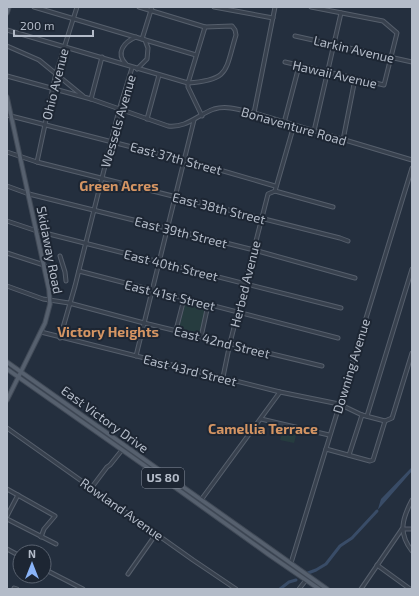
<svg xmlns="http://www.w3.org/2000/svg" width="419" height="596" viewBox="0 0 419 596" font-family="'Exo 2',sans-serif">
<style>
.green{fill:#263c3f}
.water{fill:#394c67}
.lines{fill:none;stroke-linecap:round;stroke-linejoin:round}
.canal{stroke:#394c67;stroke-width:3}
.minor-casing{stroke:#565f6c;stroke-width:5}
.major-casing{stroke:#414a57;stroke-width:5.5}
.minor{stroke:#38414e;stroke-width:3}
.major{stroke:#56606e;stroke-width:3.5}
.labels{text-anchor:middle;stroke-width:4;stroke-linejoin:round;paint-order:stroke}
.shield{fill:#1d2633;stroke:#878f9c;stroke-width:1}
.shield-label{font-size:12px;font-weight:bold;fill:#b4bcc9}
.street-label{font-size:13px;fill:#b4bcc9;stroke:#1d2633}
.neighbourhood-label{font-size:14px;font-weight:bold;fill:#d59563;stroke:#1d2633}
</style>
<rect width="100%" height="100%" fill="#242f3e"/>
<!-- green -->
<g class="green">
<path d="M186,301L206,306L200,334L179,328Z"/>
<path d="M284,426L298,429L294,443L280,440Z"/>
</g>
<!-- water -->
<path class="water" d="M412,467V471C394,491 378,511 359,529L378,509L381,499Z"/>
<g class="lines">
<!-- canal -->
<g class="canal">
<path d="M308,573L316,570L326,564L340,546L352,538L377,511"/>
<path d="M280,589L289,582L296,580"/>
</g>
<!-- minor casing -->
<g class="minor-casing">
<g id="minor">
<path d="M34,7L196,55"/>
<path d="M214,7L273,18"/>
<path d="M7,30L188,83C230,80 225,71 236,35L235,30L232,26L205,27L139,7"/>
<path d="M295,36L412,62"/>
<path d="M142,39L152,7"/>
<path d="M7,46L39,60L83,96"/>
<path d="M285,62L384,85L397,33L383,21L311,7"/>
<path d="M126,64C115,53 124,42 136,37"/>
<path d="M137,69L147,59L148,48L145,40"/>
<path d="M7,76L91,99L168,126C187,128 197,115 214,109C227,105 241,110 254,113L412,160"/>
<path d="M91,99L102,57"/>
<path d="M254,113L275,7"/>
<path d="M7,115L206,166L275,186"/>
<path d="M202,116L188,87V83L205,27"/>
<path d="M147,119L159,75"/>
<path d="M284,123L299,66"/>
<path d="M314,131L341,13"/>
<path d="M343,140L355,79"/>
<path d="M7,152L37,162L340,238L348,241"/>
<path d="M37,162L56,73L77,7"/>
<path d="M7,186L29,194L254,250L355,278"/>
<path d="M275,191L333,207"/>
<path d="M7,221L37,231L341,308"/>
<path d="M7,253L44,265"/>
<path d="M60,256L65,272L66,281"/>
<path d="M79,271L338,338"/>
<path d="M7,286L43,299L69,303L144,323L322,366"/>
<path d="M176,330L184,299"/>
<path d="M41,332L280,392L339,404L362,415L385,421"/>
<path d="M201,337L208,305"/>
<path d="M60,338L75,286L119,110L132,68"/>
<path d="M136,356L194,120"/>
<path d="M223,377L230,343L268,194L275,191L294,125"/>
<path d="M367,416L412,269"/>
<path d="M261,419L329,435"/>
<path d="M7,428L193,560L236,589"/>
<path d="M326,449L370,461L373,460L385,421L392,418L412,353"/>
<path d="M349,455L362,415"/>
<path d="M92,487L107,467L110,465L122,450"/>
<path d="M7,489L55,516L44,529L41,537"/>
<path d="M201,500L280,392"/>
<path d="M412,500C402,519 398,533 412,551"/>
<path d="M7,516L18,495"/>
<path d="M7,519L56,544"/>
<path d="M402,529H412"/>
<path d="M7,549L20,556"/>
<path d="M291,563L412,168"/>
<path d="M377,565L410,589"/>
<path d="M44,569L83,589"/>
<path d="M128,574L156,534"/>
<path d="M14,588L17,589"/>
<path d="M299,589L306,580"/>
<path d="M361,589L402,529"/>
</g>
</g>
<!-- major casing -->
<g class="major-casing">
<g id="major">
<path d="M7,13L9,7"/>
<path d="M7,97L49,290L50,304L45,323L7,400"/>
<path d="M7,362L327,589"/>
<path d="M7,369L155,473L268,554L319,589"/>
</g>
</g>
<!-- minor -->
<use href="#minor" class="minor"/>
<!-- major -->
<use href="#major" class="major"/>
</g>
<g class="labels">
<!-- shield labels -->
<rect class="shield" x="142" y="468" width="42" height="20" rx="3"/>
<g class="shield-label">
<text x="163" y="482">US 80</text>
</g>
<!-- street labels -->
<g class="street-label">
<text transform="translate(354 49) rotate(13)" y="5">Larkin Avenue</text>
<text transform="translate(335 74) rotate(13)" y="5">Hawaii Avenue</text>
<text transform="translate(55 84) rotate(-76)" y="5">Ohio Avenue</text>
<text transform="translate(118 121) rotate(-74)" y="5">Wessels Avenue</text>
<text transform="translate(294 126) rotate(16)" y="5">Bonaventure Road</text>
<text transform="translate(176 158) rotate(15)" y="5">East 37th Street</text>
<text transform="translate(219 208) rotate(14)" y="5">East 38th Street</text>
<text transform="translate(181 232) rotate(14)" y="5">East 39th Street</text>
<text transform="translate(50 250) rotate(79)" y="5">Skidaway Road</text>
<text transform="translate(171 265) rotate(14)" y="5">East 40th Street</text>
<text transform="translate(245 284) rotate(-76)" y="5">Herbed Avenue</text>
<text transform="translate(170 295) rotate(14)" y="5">East 41st Street</text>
<text transform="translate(222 342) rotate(14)" y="5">East 42nd Street</text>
<text transform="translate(351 366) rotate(-73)" y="5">Downing Avenue</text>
<text transform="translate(190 370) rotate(14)" y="5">East 43rd Street</text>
<text transform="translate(105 419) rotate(36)" y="5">East Victory Drive</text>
<text transform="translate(122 509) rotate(35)" y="5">Rowland Avenue</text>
</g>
<!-- neighbourhood labels -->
<g class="neighbourhood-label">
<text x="119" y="191">Green Acres</text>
<text x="108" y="337">Victory Heights</text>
<text x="263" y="434">Camellia Terrace</text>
</g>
</g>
<!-- border -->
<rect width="419" height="596" fill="none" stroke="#b4bcc9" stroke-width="16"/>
<!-- north arrow -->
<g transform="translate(32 564)"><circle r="19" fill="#1d2633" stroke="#59626f"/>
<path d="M0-3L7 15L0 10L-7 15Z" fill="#8ab4f8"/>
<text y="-6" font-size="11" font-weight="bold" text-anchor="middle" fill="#b4bcc9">N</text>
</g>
<!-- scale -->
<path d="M14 30v6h79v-6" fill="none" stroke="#b4bcc9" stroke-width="2"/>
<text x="20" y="30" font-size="12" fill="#b4bcc9" stroke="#1d2633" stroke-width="3" paint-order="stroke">200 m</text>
</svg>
